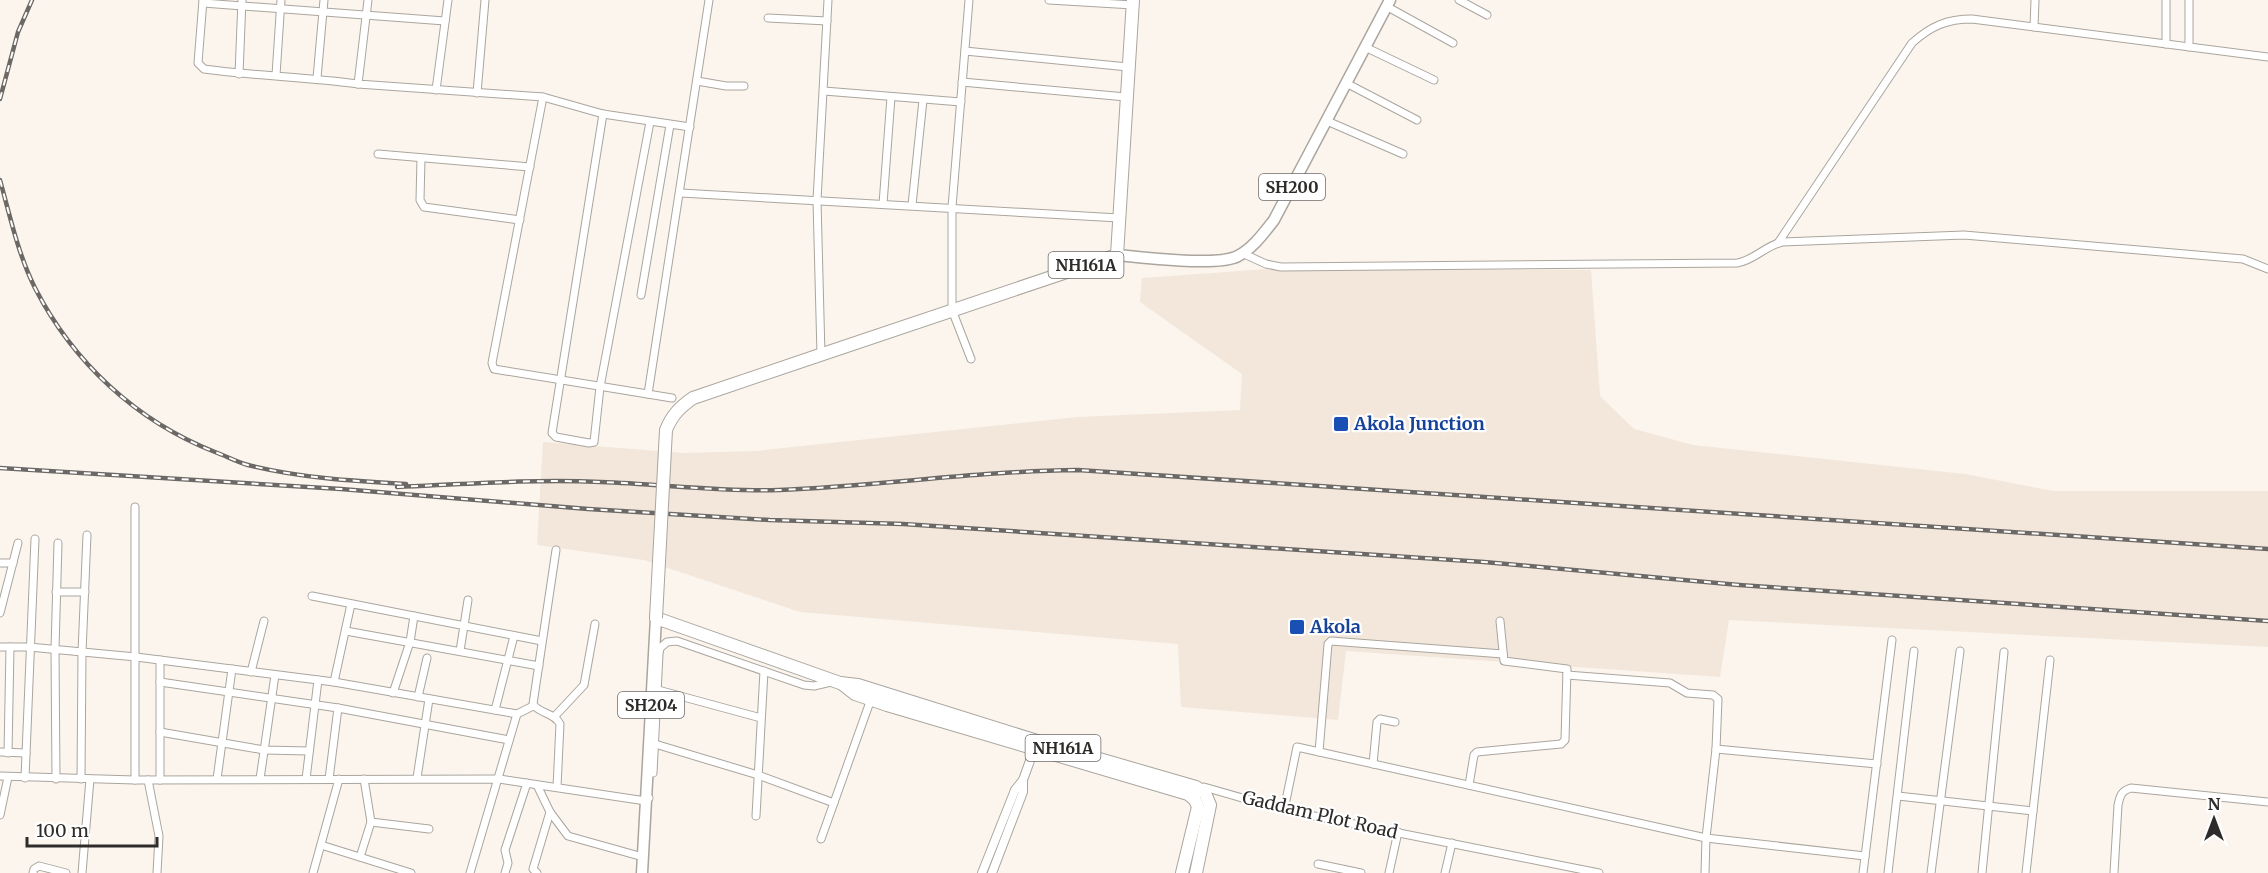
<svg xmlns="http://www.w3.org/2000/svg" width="2268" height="873" viewBox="0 0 2268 873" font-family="Merriweather,serif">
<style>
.built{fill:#f2e7da}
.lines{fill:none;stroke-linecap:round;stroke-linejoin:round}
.minor-casing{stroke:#aaa59e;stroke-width:9}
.tertiary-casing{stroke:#aaa59e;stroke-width:10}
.primary-casing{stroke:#aaa59e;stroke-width:13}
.trunk-casing{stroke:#aaa59e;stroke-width:14}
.minor{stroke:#fff;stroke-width:7}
.tertiary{stroke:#fff;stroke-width:8}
.primary{stroke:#fff;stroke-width:10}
.trunk{stroke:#fff;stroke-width:12}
.rail-casing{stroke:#6c6865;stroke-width:4.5}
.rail{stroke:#fff;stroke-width:2;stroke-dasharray:7;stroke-linecap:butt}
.trunk-bridge-casing{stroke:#aaa59e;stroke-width:14;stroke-linecap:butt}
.trunk-bridge{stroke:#fff;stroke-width:12}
.transit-dot{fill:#1a4fb4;stroke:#fff;stroke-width:2}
.labels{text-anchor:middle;stroke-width:4.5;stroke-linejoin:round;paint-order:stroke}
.shield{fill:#fff;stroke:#6d6b6a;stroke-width:1.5}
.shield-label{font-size:16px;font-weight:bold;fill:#2e2c2a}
.transit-label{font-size:18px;font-weight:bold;fill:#164399;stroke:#fff;text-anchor:start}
.street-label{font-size:18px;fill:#2e2c2a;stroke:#fff}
</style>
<rect width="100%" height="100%" fill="#fbf5ee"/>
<!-- built -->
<path class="built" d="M1268,269L1591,270L1600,396L1634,429L1693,445L1965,474L2053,491H2268V647L1729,620L1720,677L1346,651L1338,720L1181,707L1178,644L800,612L644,560L537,545L543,442L684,453L756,451L1078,417L1240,410L1242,374L1140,302L1142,278Z"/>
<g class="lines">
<!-- minor casing -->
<g class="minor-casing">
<g id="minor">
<path d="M203,0L198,63L204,69C255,76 307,77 358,84"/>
<path d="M368,0L358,84L543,97L492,363L494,369L672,398"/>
<path d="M969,0L952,207V310L971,359"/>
<path d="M1049,0L1133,5"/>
<path d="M1459,0L1487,15"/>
<path d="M203,3L445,21"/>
<path d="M1386,6L1453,43"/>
<path d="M768,18L827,21"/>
<path d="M2034,27L2035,0"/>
<path d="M2166,44V0"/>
<path d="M1365,47L1434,80"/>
<path d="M2189,47V0"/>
<path d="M965,51L1128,67"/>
<path d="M239,74L242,0"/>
<path d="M276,75L281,0"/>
<path d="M317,78L324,0"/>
<path d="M697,81L726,86H744"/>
<path d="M962,82L1126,97"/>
<path d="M1346,83L1417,120"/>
<path d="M436,90L448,0"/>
<path d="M824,91L961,102"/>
<path d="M477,93L485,0"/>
<path d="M543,97L603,114L690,127"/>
<path d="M603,114L552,433L556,437L589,443L594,442L600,387L650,122"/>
<path d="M1327,121L1403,154"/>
<path d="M378,154L530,167"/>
<path d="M421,158L420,200L424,207L520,220"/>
<path d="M681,193L1119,218"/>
<path d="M883,204L891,97"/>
<path d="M912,205L923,100"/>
<path d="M1778,243L1912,43C1931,26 1947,19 1972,19L2268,57"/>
<path d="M1242,253L1266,264L1281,267L1737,263C1753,261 1765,246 1782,242L1964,235L2243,259L2268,269"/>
<path d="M641,295L670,125"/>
<path d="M821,355L817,200L828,0"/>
<path d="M648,394L709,0"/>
<path d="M135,507V780"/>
<path d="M556,550L533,704C539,714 554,712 560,724L557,787"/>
<path d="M0,563H13"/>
<path d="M56,592H85"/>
<path d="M312,596L542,641"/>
<path d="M0,613L18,543"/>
<path d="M346,631L539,666"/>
<path d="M0,647H29L136,657L334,682L517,714L470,873"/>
<path d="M460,651L468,600"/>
<path d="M160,660V780"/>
<path d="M251,672L264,621"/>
<path d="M1567,675L1670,683L1687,693L1713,695L1718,699L1716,749L1706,838L1865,856"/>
<path d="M160,682L338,708L509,740"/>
<path d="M334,682L351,604"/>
<path d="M658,690L761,718"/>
<path d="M393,693L410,642L414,616"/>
<path d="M418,697L427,658"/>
<path d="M495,710L514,636"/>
<path d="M517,714L533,706"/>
<path d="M555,716L584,685L595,624"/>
<path d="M160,732L264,750L309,751"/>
<path d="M655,744L758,775L834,803"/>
<path d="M1716,749L1877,764"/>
<path d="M0,752L26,753"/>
<path d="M1319,752L1328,644L1331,641L1503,654"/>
<path d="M8,753L10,647"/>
<path d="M1373,764L1377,722L1380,719L1395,722"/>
<path d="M653,773L659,654L660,648L667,642L677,641L804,685L814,686L831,682"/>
<path d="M0,776L135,780L499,779L646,801L649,798"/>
<path d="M25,778L35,539"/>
<path d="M417,778L429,699"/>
<path d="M56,779L55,649L58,543"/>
<path d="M81,779L82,652L87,535"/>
<path d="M217,779L232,669"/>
<path d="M260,779L275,675"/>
<path d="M306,779L318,680"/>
<path d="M329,779L338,708"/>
<path d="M148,780L159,836L157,873"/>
<path d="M537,785L550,812L568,836L643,857"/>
<path d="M1469,785L1474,755L1477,752L1561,744L1565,740L1567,669L1504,661L1500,621"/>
<path d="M1202,791L1204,787L1284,810L1599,873"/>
<path d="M1898,796L2033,811"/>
<path d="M1284,810L1297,747L1706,838L1705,873"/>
<path d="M0,815L8,777"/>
<path d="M756,816L764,671"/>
<path d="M371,822L429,829"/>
<path d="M821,839L871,699"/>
<path d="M321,845L411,873"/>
<path d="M360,857L371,822L364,779"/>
<path d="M1318,864L1361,873"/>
<path d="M33,873L34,869L39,866L66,873"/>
<path d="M82,873L90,779"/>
<path d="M313,873L339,779"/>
<path d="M505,873L508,863L505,850L527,783"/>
<path d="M537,873L533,869L550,812"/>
<path d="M1389,873L1398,832"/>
<path d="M1445,873L1452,843"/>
<path d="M1863,873L1892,640"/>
<path d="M1888,873L1914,651"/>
<path d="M1931,873L1960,651"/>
<path d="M1982,873L2004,652"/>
<path d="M2026,873L2050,660"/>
<path d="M2114,873L2118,805C2120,796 2121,791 2131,788L2268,802"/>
</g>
</g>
<!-- tertiary casing -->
<g class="tertiary-casing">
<g id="tertiary">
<path d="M982,873L1015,790L1023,780L1036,744"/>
<path d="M992,873L1023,792V780"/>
</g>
</g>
<!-- primary casing -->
<g class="primary-casing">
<g id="primary">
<path d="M1117,255C1142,257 1218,267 1238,256C1253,248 1263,234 1274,220L1390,0"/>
<path d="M642,873L656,618"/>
</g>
</g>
<!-- trunk casing -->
<g class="trunk-casing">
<g id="trunk">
<path d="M814,357L1117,255L1133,0"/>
<path d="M656,618L840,683L858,685L1037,741L1196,787L1205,793L1210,805L1196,873"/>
<path d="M841,683L855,694L887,705L1188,794L1195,800L1198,807L1182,873"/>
</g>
</g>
<!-- minor -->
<use href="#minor" class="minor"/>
<!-- tertiary -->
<use href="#tertiary" class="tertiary"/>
<!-- primary -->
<use href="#primary" class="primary"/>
<!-- trunk -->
<use href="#trunk" class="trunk"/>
<!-- rail casing -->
<g class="rail-casing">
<g id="rail">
<path d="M0,99L18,32L32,0"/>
<path d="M0,180C10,216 18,254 35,288C73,362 136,421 215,452C226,456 237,462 248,465C300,478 353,481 406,484"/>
<path d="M0,468L341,489L588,509L770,520L903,524L1484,562L1739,585L2268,621"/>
<path d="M397,487C465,484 533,479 601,482C661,484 719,492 779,490C879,486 978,471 1078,470L2268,549"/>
</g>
</g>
<!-- rail -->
<use href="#rail" class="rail"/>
<!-- trunk-bridge casing -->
<g class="trunk-bridge-casing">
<path id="trunk-bridge" d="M656,618L666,430C672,415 680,407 693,398L814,357"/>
</g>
<!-- trunk-bridge -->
<use href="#trunk-bridge" class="trunk-bridge"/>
</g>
<!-- markers -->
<g class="transit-dot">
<rect x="1333" y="416" width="16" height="16" rx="3"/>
<rect x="1289" y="619" width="16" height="16" rx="3"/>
</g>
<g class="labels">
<!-- shield labels -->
<g class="shield">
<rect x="1259" y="174" width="66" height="26" rx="4.5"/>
<rect x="1048.5" y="252" width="75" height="26" rx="4.5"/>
<rect x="618" y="692" width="66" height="26" rx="4.5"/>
<rect x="1025.5" y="735" width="75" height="26" rx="4.5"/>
</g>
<g class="shield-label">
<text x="1292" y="193">SH200</text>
<text x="1086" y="271">NH161A</text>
<text x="651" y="711">SH204</text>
<text x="1063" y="754">NH161A</text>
</g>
<!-- transit labels -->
<g class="transit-label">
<text x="1354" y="430">Akola Junction</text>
<text x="1310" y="633">Akola</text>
</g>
<!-- street labels -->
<g class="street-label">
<text transform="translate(1320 815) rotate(13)" y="6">Gaddam Plot Road</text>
</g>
</g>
<!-- north arrow -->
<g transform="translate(2214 819)" stroke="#ffffff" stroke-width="4.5" paint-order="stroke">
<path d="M0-4.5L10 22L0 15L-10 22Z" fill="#2e2c2a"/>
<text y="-9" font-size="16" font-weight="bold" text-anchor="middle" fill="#2e2c2a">N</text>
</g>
<!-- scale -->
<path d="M27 837v9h130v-9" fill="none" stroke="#2e2c2a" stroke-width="3"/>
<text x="36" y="837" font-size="18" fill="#2e2c2a" stroke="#ffffff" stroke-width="4.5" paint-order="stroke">100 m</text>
</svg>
